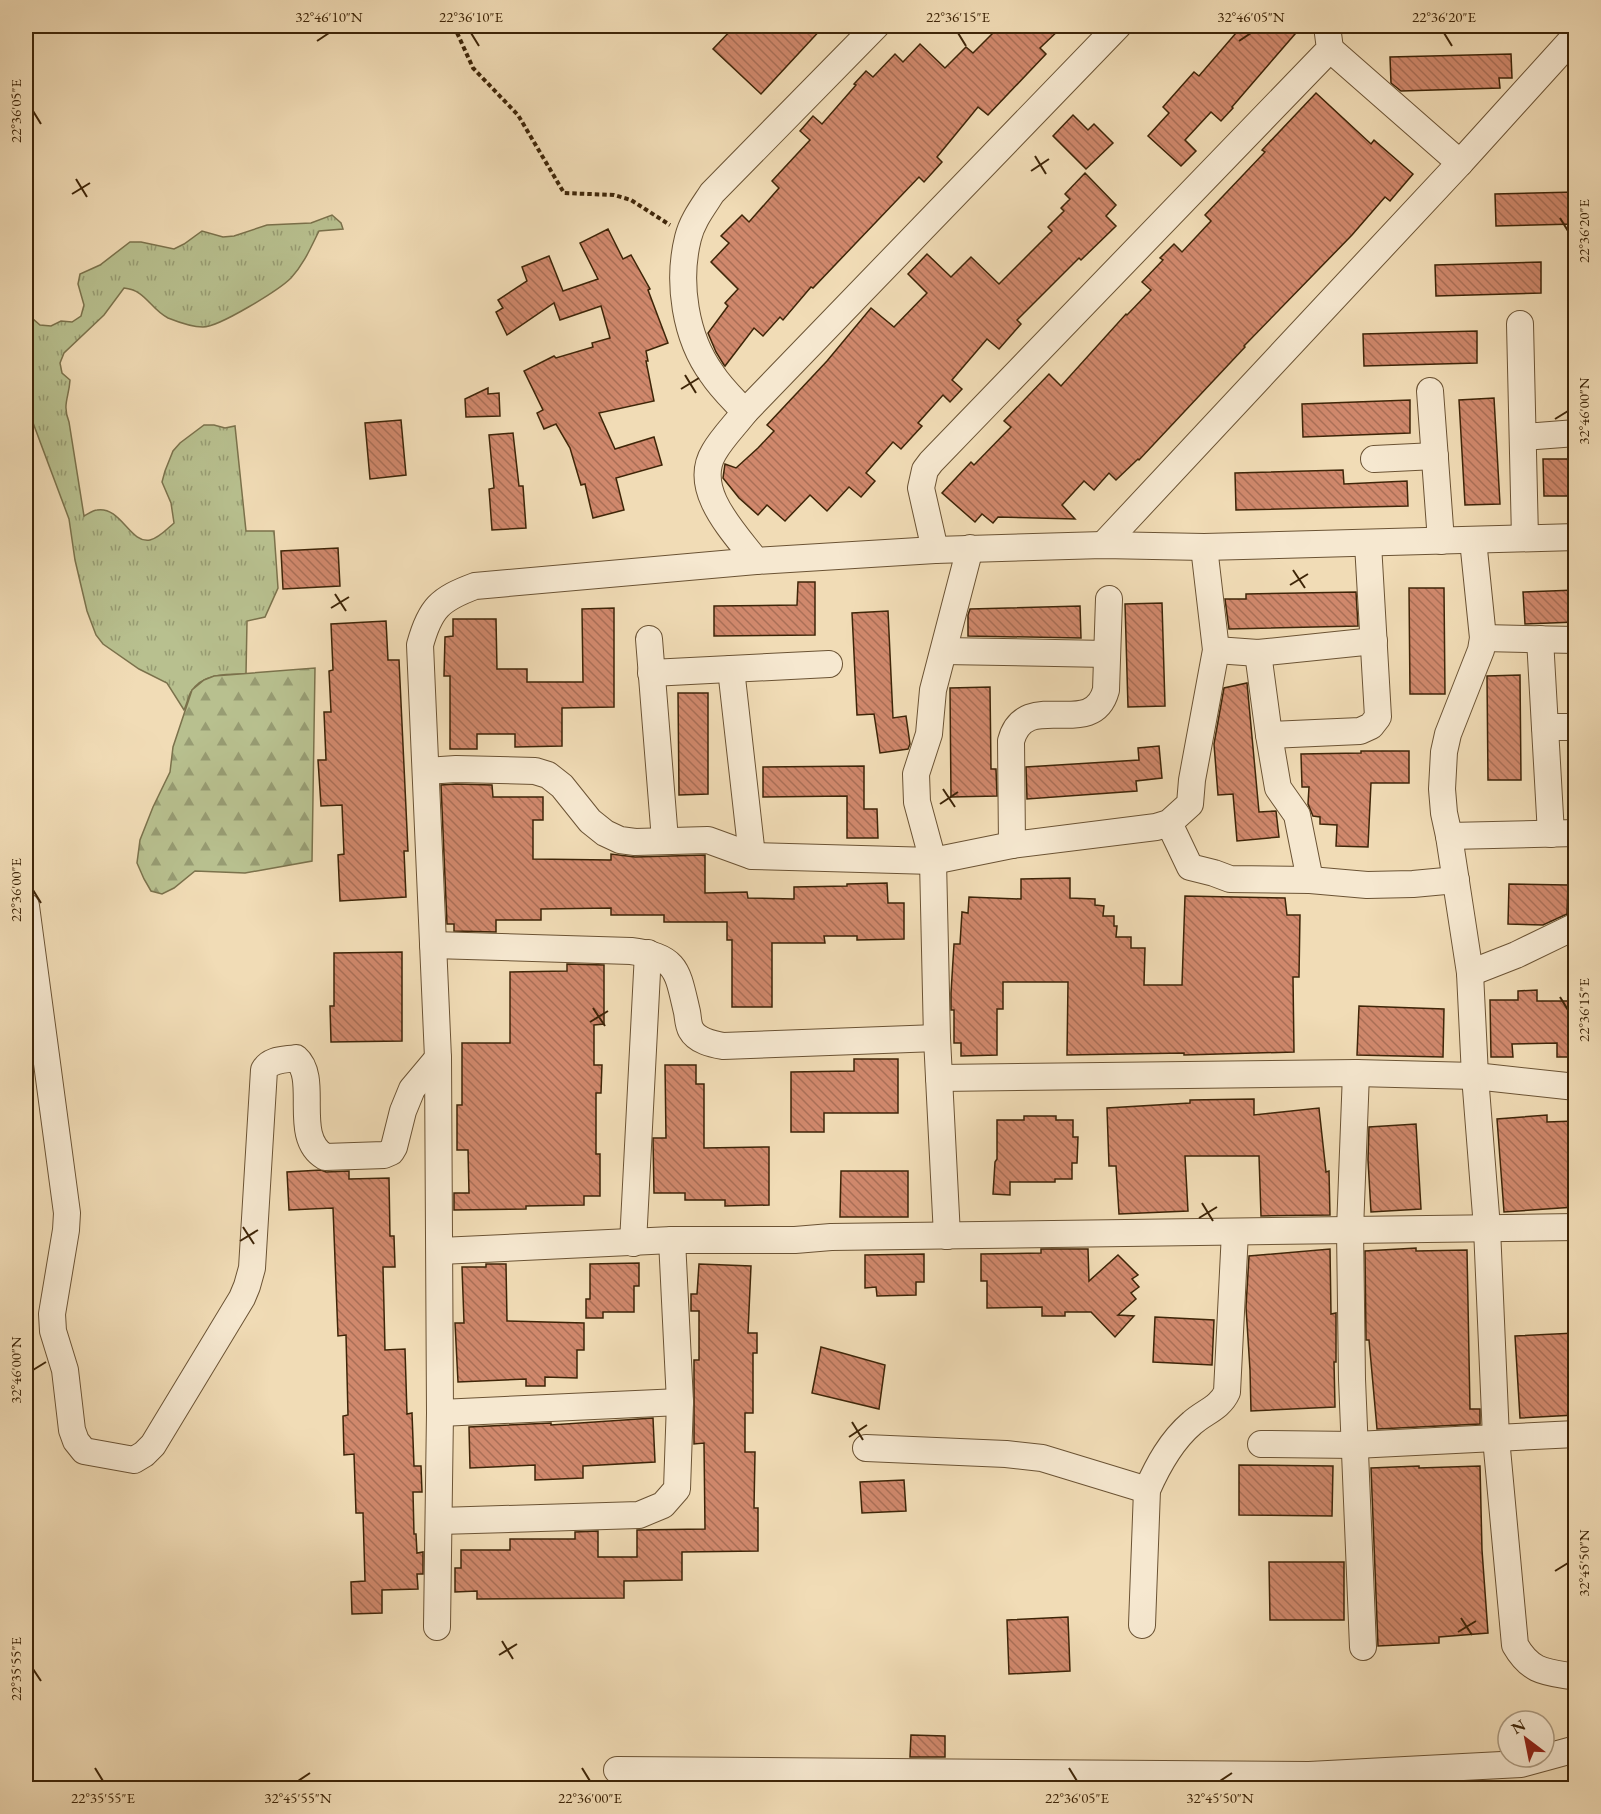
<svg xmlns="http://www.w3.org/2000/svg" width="1601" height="1814" viewBox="0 0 1601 1814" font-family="'EB Garamond',serif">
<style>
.grass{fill:url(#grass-tufts);stroke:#7b724c;stroke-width:1.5}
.forest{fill:url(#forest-firs);stroke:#7b724c;stroke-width:1.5}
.building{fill:url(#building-back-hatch);stroke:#3e2508;stroke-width:1.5}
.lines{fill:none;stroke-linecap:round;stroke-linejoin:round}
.minor-casing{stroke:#6b5334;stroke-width:28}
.path{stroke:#3e2508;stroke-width:4;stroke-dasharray:4.5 3;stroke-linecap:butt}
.minor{stroke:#f6e8d0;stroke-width:26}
.ticks{fill:none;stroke:#3e2508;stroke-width:2}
.neatline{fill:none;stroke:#3e2508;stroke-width:2}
.ticks-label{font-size:15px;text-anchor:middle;fill:#3e2508}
</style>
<defs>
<pattern id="grass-tufts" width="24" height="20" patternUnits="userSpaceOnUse" patternTransform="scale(1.5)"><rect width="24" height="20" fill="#b8c08f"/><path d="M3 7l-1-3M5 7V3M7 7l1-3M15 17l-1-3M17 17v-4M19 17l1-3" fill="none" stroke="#979c73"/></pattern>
<pattern id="forest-firs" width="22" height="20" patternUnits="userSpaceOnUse" patternTransform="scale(1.5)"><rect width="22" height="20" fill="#b8c08f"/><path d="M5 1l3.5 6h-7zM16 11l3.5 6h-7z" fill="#979c73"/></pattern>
<pattern id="building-back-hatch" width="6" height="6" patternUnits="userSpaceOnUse" patternTransform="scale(1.5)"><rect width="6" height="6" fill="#d0886c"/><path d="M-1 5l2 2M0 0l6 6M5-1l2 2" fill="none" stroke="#aa6f57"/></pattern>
</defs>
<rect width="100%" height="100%" fill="#f1dcb6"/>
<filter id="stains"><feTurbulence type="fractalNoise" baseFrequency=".00333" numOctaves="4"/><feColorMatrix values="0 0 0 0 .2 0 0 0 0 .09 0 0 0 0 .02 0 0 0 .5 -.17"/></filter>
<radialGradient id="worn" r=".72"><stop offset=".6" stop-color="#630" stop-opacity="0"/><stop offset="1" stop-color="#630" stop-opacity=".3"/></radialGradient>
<!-- grass -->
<path class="grass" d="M332,215L341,223L343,229L319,231C311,247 304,264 291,278C279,290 219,327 203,327C193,327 178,322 168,318C150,309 146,290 124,288L104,315L64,353L60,363L62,373L70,380C69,398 62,404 69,422L84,516C88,514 93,510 97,510C121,506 130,544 150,540C159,538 167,529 174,523L171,503L162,482L165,471L173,451L180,443L204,425H214L225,428L235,426L246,531H274L278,588L265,617L247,621L246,674C228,674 202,673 191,692C188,697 187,704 184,710L167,683L139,669L103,644L96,635L87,611L75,560L69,519L26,404V313L40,325L51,326L61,321L72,322L81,316L84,305L78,284L80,274L100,265L130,242H141L174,249L184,244L202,231L223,237L234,236L267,225L311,223Z"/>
<!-- forest -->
<path class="forest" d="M315,668L312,861L245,873L195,871L174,888L162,894L151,891L144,879L137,863L140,840L153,807L170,772L173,747L192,690L204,680L214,676Z"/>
<!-- building -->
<g class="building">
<path d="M735,26H824L761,94L713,49Z"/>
<path d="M1000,26H1063L1040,48L1046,54L988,115L978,107L937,157L942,162L924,182L919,177L813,288L811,287L783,320L780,317L763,336L754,328L725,366L724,365L716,352L708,333L728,306L725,303L738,289L711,262L729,243L721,236L742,215L749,222L779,188L772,181L810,140L800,131L813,116L822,124L856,85L854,84L866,71L873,77L895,54L903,62L920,44L945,68L966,47L973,53Z"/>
<path d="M1242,26H1285L1295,34L1232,107L1233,108L1221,121L1211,112L1185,140L1196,151L1181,166L1148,136L1169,113L1163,107L1194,72L1199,76Z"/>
<path d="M1511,54L1512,78H1499L1500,88L1401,91L1391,83L1390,57Z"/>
<path d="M1316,93L1371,144L1374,140L1413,174L1390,201L1385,197L1352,235L1244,346L1245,347L1139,460L1138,459L1116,480L1109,473L1094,490L1084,481L1062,505L1075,519L998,517L993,523L982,514L975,522L942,493L971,462L974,465L1011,427L1004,421L1049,374L1061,386L1126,314L1127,315L1151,290L1142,282L1163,260L1160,258L1174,244L1182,252L1211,221L1205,215L1265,152L1262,150Z"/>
<path d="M1073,115L1088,130L1094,124L1113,143L1086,169L1053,136Z"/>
<path d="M1085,173L1116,205L1106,216L1116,226L1081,260L1079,258L1017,320L1021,324L999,349L987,339L952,380L962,389L950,402L943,395L918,423L922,426L901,449L893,442L866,473L875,481L861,497L849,487L827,511L810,495L785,521L767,505L758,515L739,498L723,478L725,464L736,468L758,448L774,431L767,425L827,361L871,308L894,327L927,293L908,274L927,254L951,277L971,257L999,284L1052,231L1048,227L1064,211L1061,208L1070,199L1065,194Z"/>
<path d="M1575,192V224L1496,226L1495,194Z"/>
<path d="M608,229L623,259L631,255L650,289L648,290L668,343L646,351L648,361H646L654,401L599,413L615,449L654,437L662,465L616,478L624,510L593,518L585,484L581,485L570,448L556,424L544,429L537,413L543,410L524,371L554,356L556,358L593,347L592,343L610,338L601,306L560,320L554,303L507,335L496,312L503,308L498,300L527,281L522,267L549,256L563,291L598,279L580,243Z"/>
<path d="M1541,262V293L1436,296L1435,265Z"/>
<path d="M1477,331V363L1364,366L1363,334Z"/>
<path d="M488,388V394L499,393L500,416L466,417L465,399Z"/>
<path d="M1494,398L1500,504L1465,505L1459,400Z"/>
<path d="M1410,400V433L1303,437L1302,404Z"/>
<path d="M401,420L406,475L370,479L365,423Z"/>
<path d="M513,433L519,486H523L526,528L492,530L489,489L494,488L489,435Z"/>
<path d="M1543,459H1575V496H1544Z"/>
<path d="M1343,470L1344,484L1407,481L1408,506L1236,510L1235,473Z"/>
<path d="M338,548L340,586L283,589L281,551Z"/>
<path d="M798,582H815V635L714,636V606L797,605Z"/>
<path d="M1409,588H1444L1445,694H1410Z"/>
<path d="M1575,590V622L1525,624L1523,592Z"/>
<path d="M1356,592L1358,626L1229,629L1225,599H1246V594Z"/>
<path d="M1162,603L1165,706L1128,707L1125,604Z"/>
<path d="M1080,606L1081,638L968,636V615L970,609Z"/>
<path d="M614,608V707L562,708V746L515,747V734H477V749H450V676H444L445,637L453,636V619H496L497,669H527V682H583L582,609Z"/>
<path d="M888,611L893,718L906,716L910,744L908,749L880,753L874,714L857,715L852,613Z"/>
<path d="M386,621L388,660H399L408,851H404L406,897L340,901L338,855L344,854L342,805L321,806L318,760H326L324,712H331L329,671L333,670L331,624Z"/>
<path d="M1520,675L1521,780H1488L1487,676Z"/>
<path d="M1247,683L1259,812L1276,811L1279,837L1237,841L1233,794L1218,795L1214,744L1224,688Z"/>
<path d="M990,687L991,769H996L997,796L951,797L950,688Z"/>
<path d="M678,693H708V794L679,795Z"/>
<path d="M1159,746L1162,778L1136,781L1137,791L1027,799L1026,767L1139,760L1138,748Z"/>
<path d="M1361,751H1409V783H1371L1368,847L1336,846L1337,825L1320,824V817L1313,816L1308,804L1309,787H1302L1301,754L1361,753Z"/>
<path d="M864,766V809H877L878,838H847V796L763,797V767Z"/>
<path d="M456,784L492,785L493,797H543V820H533V859L611,860V854L635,857L705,855V893L747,892L748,898L794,899V887L847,886V884L887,883L888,903H904V939L857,940V936H824L825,943H772V1007H732V940H727V922H664V915H611V908L541,909V920H496V932L454,931V924H447L441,785Z"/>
<path d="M1070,878V898L1095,899V905L1104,906L1103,916H1114V926H1117L1116,937H1131V948H1145L1144,985H1182L1185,896L1285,898L1287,915H1300L1299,977H1293L1294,1052L1184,1055V1053L1067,1055L1068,982H1003V1009H997V1055L961,1056V1043H954V1010H951V993L954,944H960L962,912L968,913L969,897L1021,899V879Z"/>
<path d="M1509,884L1568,885L1567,914L1543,925L1508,924Z"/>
<path d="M402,952V1041L331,1042L330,1006H334V953Z"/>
<path d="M567,964L604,965V1024L594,1025V1065H602L601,1093H596V1154H600V1196H584V1205L526,1206V1209L454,1210V1193H469L468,1150H457V1105H462V1043H510V972L567,971Z"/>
<path d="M1537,990V1001H1575V1057H1557V1043L1512,1044L1513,1057H1491L1490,1000H1518V991Z"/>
<path d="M1359,1006L1444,1009L1443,1057L1357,1055Z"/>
<path d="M854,1059H898V1113H824V1132H791V1072L854,1071Z"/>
<path d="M665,1065H696V1084H704V1148L769,1147V1205L725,1206V1200H685V1193H654L653,1138H666Z"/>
<path d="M1254,1099V1115L1319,1108L1326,1172L1329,1171L1330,1215L1261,1216L1259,1156H1185L1188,1211L1119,1214L1116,1166H1109L1107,1108L1190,1103V1100Z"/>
<path d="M1547,1115V1122L1575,1121V1207L1504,1212L1497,1119Z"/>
<path d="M1024,1116H1056V1120H1073V1137H1078L1077,1163H1072V1179H1055V1182H1010V1195L993,1194L995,1162L997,1159V1120H1024Z"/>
<path d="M1416,1124L1421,1209L1371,1212L1368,1160L1369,1127Z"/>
<path d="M321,1170L326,1172L349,1171V1179L389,1178L390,1236H394L395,1267H383L385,1350L405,1349L407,1414L412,1413L414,1466H421L422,1492H413L414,1534H416L417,1553L423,1552V1574H417L418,1589L382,1590V1613L352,1614L351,1582L365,1581L363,1513H356L354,1454L344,1455L343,1416L348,1415L346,1335L338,1336L333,1208L289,1210L287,1172Z"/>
<path d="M841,1171H908V1217H840Z"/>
<path d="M1416,1248V1251L1467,1250L1470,1409H1480V1424L1377,1429L1369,1340H1366L1365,1251Z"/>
<path d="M1041,1249H1088L1089,1281L1118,1255L1138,1275L1132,1279L1139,1287L1131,1293L1136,1299L1118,1315L1134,1316L1115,1337L1091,1312H1065V1316H1042V1307L987,1308V1281H981V1254L1041,1253Z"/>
<path d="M1330,1249L1331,1314L1336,1313V1362H1334L1335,1407L1251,1411L1250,1370L1246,1307L1249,1256Z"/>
<path d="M924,1254V1282H916V1295L877,1296L876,1287L865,1288V1255Z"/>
<path d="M639,1263V1286H634V1312H603V1318H586V1299H590V1264Z"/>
<path d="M486,1264H506L507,1321L584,1323V1350H577V1378L545,1377V1386H526V1379L458,1382L455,1323H464L462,1267H486Z"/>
<path d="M699,1264L751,1266L748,1333H757V1353H753V1413H745V1452H755L754,1508H758V1551L682,1552V1580L624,1581V1598L477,1599V1591L455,1592V1568H461V1550H510V1539H575V1532L598,1531V1557H637V1530L705,1529L704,1443L694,1444V1360H699V1311H691V1294H697Z"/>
<path d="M1155,1317L1214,1320L1212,1365L1153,1362Z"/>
<path d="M1575,1333V1415L1520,1418L1515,1336Z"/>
<path d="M821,1347L885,1365L879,1409L812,1393Z"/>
<path d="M653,1418L655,1462L583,1466V1478L535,1480V1465L470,1468L469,1427L551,1423V1425Z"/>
<path d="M1239,1465L1333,1466L1332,1516L1239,1515Z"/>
<path d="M1419,1466V1468L1480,1466L1482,1550L1488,1633L1439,1637V1643L1378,1646L1371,1468Z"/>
<path d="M904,1480L906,1511L862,1513L860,1482Z"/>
<path d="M1269,1562H1344V1620H1270Z"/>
<path d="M1068,1617L1070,1671L1009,1674L1007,1620Z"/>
<path d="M911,1735L945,1736V1757H910Z"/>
</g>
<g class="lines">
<!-- minor casing -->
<g class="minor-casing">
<g id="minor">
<path d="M1460,163L1576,35"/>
<path d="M1520,324L1525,538"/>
<path d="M1430,391L1441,541"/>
<path d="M745,412C734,400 721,388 712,374C685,337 677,282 688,238C692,221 703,207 712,193L876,26"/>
<path d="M1523,437L1576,433"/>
<path d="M1374,459L1435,456"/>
<path d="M1473,540L1483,638L1481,650L1448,734L1444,752L1442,789L1444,813L1449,836L1470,973L1475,1076L1487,1228L1496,1438L1515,1645C1531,1673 1546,1672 1576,1677"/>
<path d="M1103,545L1460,163L1330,49"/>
<path d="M935,550L921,488L925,470L931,462L1330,49L1327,26"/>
<path d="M756,561C735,533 691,490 714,452C722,438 735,425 745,412L1118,26"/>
<path d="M1483,638L1576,640"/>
<path d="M649,639L665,840"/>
<path d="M1540,639L1551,834"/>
<path d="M1216,650L1258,653L1374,641"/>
<path d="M944,651L1107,654"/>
<path d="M1258,653L1269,735L1278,788L1297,815L1310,880"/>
<path d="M731,669L752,856"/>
<path d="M651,673L829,664"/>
<path d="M1545,727H1576"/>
<path d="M1269,735L1360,731L1371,726L1378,717L1368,544"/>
<path d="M426,771L456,769L535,771L548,775L562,786L590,821L605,833L620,840L635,842L708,840L752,856L933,861L1012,845L1156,827L1169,823L1190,804L1192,780L1216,650L1204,547"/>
<path d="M1169,823L1190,867L1214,873L1230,879L1310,880L1367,885L1413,884L1456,880"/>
<path d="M1449,836L1576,833"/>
<path d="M1012,845L1011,741C1025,687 1092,742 1106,690L1109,599"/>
<path d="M26,906L67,1213L66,1230L52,1314L53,1331L65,1370L72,1430L76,1441L84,1451L134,1460L144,1454L153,1445L242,1298L247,1286L252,1268L264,1070C270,1059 284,1060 296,1058C320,1079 291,1137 325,1157L384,1155L391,1152L394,1147L403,1111L412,1089L438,1058"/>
<path d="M433,945L631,951C678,957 677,970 687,1012C688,1017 688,1025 691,1030C697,1041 712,1044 723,1046L937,1038"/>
<path d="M1470,973L1516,955L1576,926"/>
<path d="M1356,1073L1350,1230L1352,1379L1363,1647"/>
<path d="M939,1078L1356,1073L1475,1076L1576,1087"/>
<path d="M947,1236L937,1038L933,861L917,802L916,774L929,734L933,690L970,548"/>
<path d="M633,1243L648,953"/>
<path d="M440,1251L672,1240H795L831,1237L1576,1227"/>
<path d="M440,1413L680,1402"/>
<path d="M1261,1444L1355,1445L1576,1434"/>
<path d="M866,1448L1006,1454L1042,1458L1147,1490"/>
<path d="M439,1521L639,1515L663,1505L677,1489L680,1402L672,1240"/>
<path d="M1142,1625L1147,1490C1158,1465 1171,1441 1192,1423C1204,1412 1220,1408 1227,1392L1235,1232"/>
<path d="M437,1627L440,1413L438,1058L420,645C430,608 440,599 475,586L756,561L935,550L1103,545L1204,547L1576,537"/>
<path d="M617,1770L1309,1775L1521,1764L1576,1749"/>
</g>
</g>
<!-- path -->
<path class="path" d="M454,26L473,68L518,115L564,193L614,195L631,200L670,225"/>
<!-- minor -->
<use href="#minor" class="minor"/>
</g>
<!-- ticks -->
<path class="ticks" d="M471,33L479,46M958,33L966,46M1444,33L1452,46M317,41L329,33M1239,41L1251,33M33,111L41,124M1035,156L1046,174M1031,171L1049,159M76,179L87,197M72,194L90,183M1560,218L1568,231M685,375L696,393M681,389L699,378M1555,419L1568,411M1293,570L1305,588M1290,585L1308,574M335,594L346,611M331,608L349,597M943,789L955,807M940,804L958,792M33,890L41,903M1560,997L1568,1010M593,1008L605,1026M590,1022L608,1011M1202,1203L1213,1221M1199,1218L1217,1207M243,1227L254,1244M240,1241L258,1230M33,1370L46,1362M852,1422L863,1440M849,1437L867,1425M1555,1571L1568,1563M1461,1618L1472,1635M1458,1632L1476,1621M502,1641L513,1659M499,1655L517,1644M33,1669L41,1681M95,1768L103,1781M582,1768L590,1781M1069,1768L1077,1781M298,1781L310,1773M1220,1781L1232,1773"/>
<!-- margin -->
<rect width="1601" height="1814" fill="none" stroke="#f1dcb6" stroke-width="66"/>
<!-- north arrow -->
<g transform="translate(1526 1739) rotate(328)"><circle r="28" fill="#f6e8d0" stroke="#ac9a80" stroke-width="1.5"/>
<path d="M0-4.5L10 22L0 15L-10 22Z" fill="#8f2418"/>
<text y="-9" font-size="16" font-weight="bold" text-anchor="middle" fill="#3e2508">N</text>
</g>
<rect x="33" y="33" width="1535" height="1748" class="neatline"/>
<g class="ticks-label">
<text x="329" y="22">32°46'10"N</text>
<text x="471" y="22">22°36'10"E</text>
<text x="958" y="22">22°36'15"E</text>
<text x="1251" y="22">32°46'05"N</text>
<text x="1444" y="22">22°36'20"E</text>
<text transform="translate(16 111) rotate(-90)" y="5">22°36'05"E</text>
<text transform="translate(1584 231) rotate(-90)" y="5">22°36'20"E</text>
<text transform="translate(1584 411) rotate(-90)" y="5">32°46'00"N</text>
<text transform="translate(16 890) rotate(-90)" y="5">22°36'00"E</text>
<text transform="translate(1584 1010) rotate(-90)" y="5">22°36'15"E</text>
<text transform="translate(16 1370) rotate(-90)" y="5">32°46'00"N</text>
<text transform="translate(1584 1563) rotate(-90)" y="5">32°45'50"N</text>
<text transform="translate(16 1669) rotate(-90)" y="5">22°35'55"E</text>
<text x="103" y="1803">22°35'55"E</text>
<text x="298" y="1803">32°45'55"N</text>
<text x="590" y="1803">22°36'00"E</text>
<text x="1077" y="1803">22°36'05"E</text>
<text x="1220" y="1803">32°45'50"N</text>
</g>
<rect width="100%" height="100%" filter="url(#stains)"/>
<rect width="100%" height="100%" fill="url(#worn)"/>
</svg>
